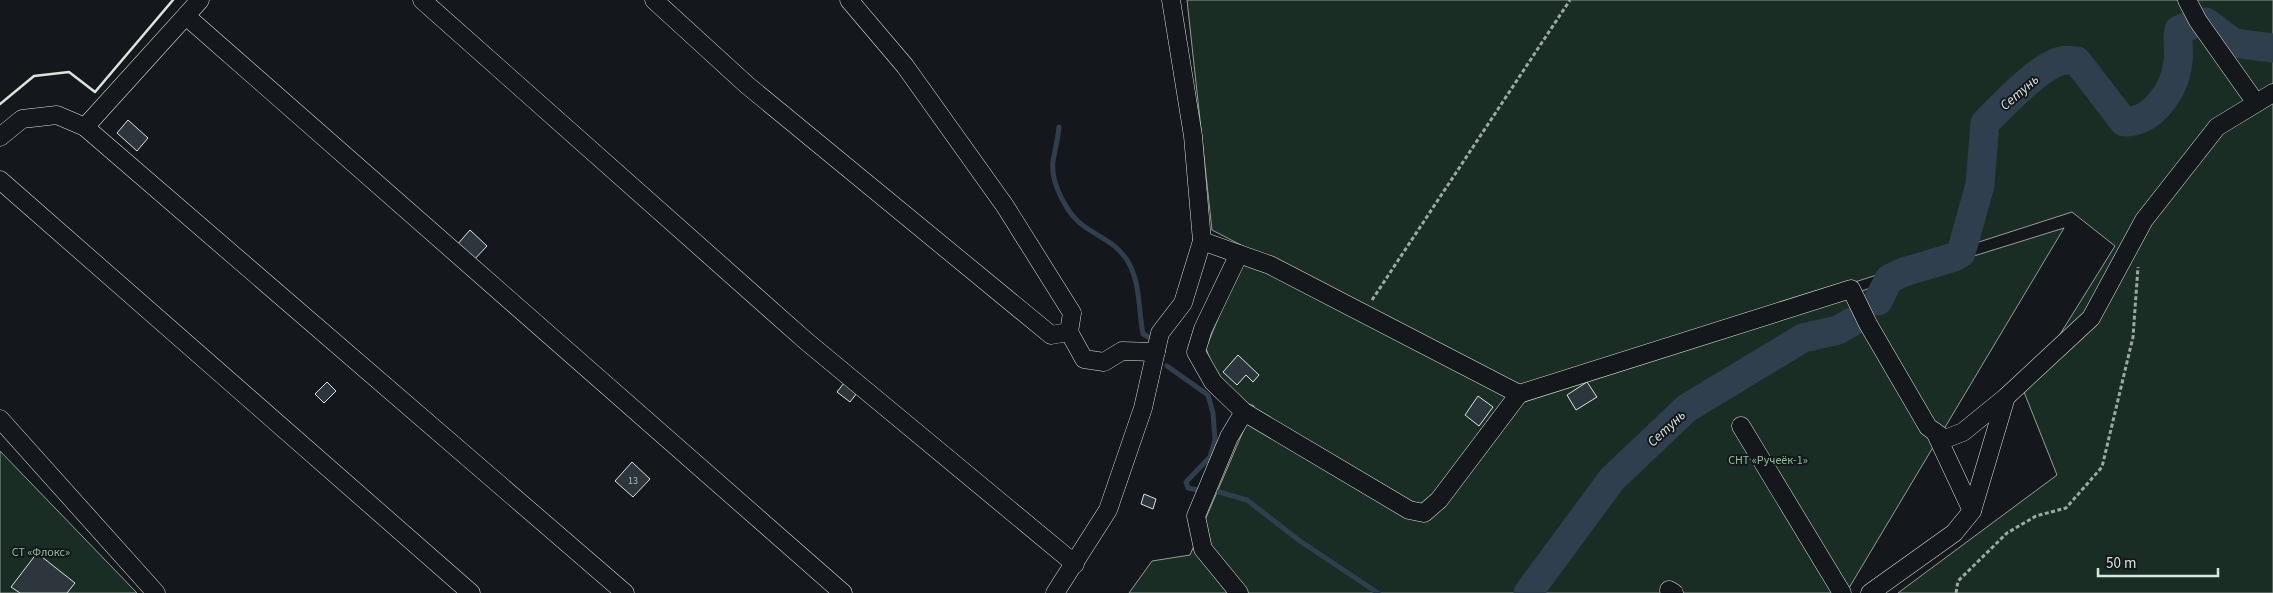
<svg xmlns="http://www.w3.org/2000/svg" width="2273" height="593" viewBox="0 0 2273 593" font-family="'Source Sans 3',sans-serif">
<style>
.green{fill:#1a2d24;stroke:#939e99}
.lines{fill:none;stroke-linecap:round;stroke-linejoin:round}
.stream{stroke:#2f3f4d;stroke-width:5}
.river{stroke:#2f3f4d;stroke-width:29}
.building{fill:#2c363c;stroke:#d8e6dc}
.minor-casing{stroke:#d8e6dc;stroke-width:19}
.path{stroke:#9da8a2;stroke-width:3;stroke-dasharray:4 2.5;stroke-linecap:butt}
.minor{stroke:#14181c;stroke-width:18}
.wall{stroke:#d8e6dc;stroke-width:2.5}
.labels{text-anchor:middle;stroke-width:4;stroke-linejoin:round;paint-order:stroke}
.number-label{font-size:10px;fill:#adbab4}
.park-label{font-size:12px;fill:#8ac095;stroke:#14181c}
.water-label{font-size:14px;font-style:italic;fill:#d8e6dc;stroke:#14181c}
</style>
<rect width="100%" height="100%" fill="#14181c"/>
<!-- green -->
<g class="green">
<path d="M1187,0H2273V593H1898L2057,475L2024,392L2115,246L2072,212L1520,390L1212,230Z"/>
<path d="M2064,228L1846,593H1129L1152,561L1190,555L1254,406L1244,402L1215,374L1206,348L1243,258L1517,398Z"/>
<path d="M0,451L137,593H0Z"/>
</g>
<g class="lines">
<!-- stream -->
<g class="stream">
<path d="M1059,127C1058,139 1055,150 1053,161C1050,183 1068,216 1085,227C1101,238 1116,243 1127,260C1141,283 1138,308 1143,334L1150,338"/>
<path d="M1167,366L1208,395L1213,413L1215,440L1210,457L1186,482L1188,488L1203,491"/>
<path d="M1219,492L1247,500L1300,541L1378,593"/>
</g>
<!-- river -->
<g class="river">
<path d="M2206,22L2234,43L2273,48"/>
<path d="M1878,301L1889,279L1904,272L1954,257L1961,253L1980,185L1985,123C2001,107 2039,66 2061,61C2066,59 2072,61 2077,61L2124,122C2154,122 2175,89 2178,62C2180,51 2176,41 2179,30L2191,25"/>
<path d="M1528,593L1612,479L1687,408L1803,338L1838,330L1852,322"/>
</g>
</g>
<!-- building -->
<g class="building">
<path d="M128,120L148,138L137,151L117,133Z"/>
<path d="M470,230L487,246L473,261L456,246Z"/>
<path d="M1238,355L1259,375L1253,382L1246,375L1237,385L1223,372Z"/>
<path d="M327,382L336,391L324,403L315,394Z"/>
<path d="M1587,382L1597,397L1576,410L1567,395Z"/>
<path d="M844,383L857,393L850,402L837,392Z"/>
<path d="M1478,396L1493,407L1479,426L1465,415Z"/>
<path d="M632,462L650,479L633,497L615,481Z"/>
<path d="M1144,494L1156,499L1153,509L1141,504Z"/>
<path d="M37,553L75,583L67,593H20L11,587Z"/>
</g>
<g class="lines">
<!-- minor casing -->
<g class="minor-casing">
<g id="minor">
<path d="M422,0L806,341L1075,564"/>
<path d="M654,0L747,85L1051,335L1069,332L1072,313L1005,206L905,66L849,0"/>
<path d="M2187,0L2198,21L2256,103"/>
<path d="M186,16L843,593"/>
<path d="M85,127L625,593"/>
<path d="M0,137L22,119L57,115L85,127L200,0"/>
<path d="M0,180L471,593"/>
<path d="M1202,241L1270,265L1519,394L1851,289L1868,324L1928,427L1945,439L1963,432L2006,397L2091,318L2144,220L2217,127L2273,93"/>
<path d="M1239,254L1203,329L1196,352L1213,382L1244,412L1409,510L1424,513L1439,500L1519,394"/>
<path d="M1069,332L1084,359L1104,362L1122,351L1156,352"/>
<path d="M0,419L156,593"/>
<path d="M1741,426L1842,593"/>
<path d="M1935,432L1972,511"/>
<path d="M1669,590L1674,593"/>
<path d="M1055,593L1108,510L1143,408L1160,333L1183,303L1202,241L1193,136L1171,0"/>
<path d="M1239,593L1203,549L1196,516L1229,437L1244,412"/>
<path d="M1870,593L1954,533L1972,511L2006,397"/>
</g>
</g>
<!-- path -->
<g class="path">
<path d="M1372,300L1570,0"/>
<path d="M1956,593L1958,581L2007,533L2036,516L2066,508L2102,467L2133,337L2138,267"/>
</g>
<!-- minor -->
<use href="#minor" class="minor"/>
<!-- wall -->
<path class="wall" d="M0,104L34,76L69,72L95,92L173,0"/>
</g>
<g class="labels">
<!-- number labels -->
<g class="number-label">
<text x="633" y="484">13</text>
</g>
<!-- park labels -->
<g class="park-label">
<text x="1768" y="464">СНТ «Ручеёк-1»</text>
<text x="41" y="556">СТ «Флокс»</text>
</g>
<!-- water labels -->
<g class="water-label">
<text transform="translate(2019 92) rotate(-41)" y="5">Сетунь</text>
<text transform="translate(1666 428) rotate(-43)" y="5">Сетунь</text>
</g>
</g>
<!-- scale -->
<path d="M2098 568v8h120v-8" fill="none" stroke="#d8e6dc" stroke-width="2.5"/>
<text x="2106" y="568" font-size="15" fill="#d8e6dc" stroke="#14181c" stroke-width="4" paint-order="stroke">50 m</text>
</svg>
